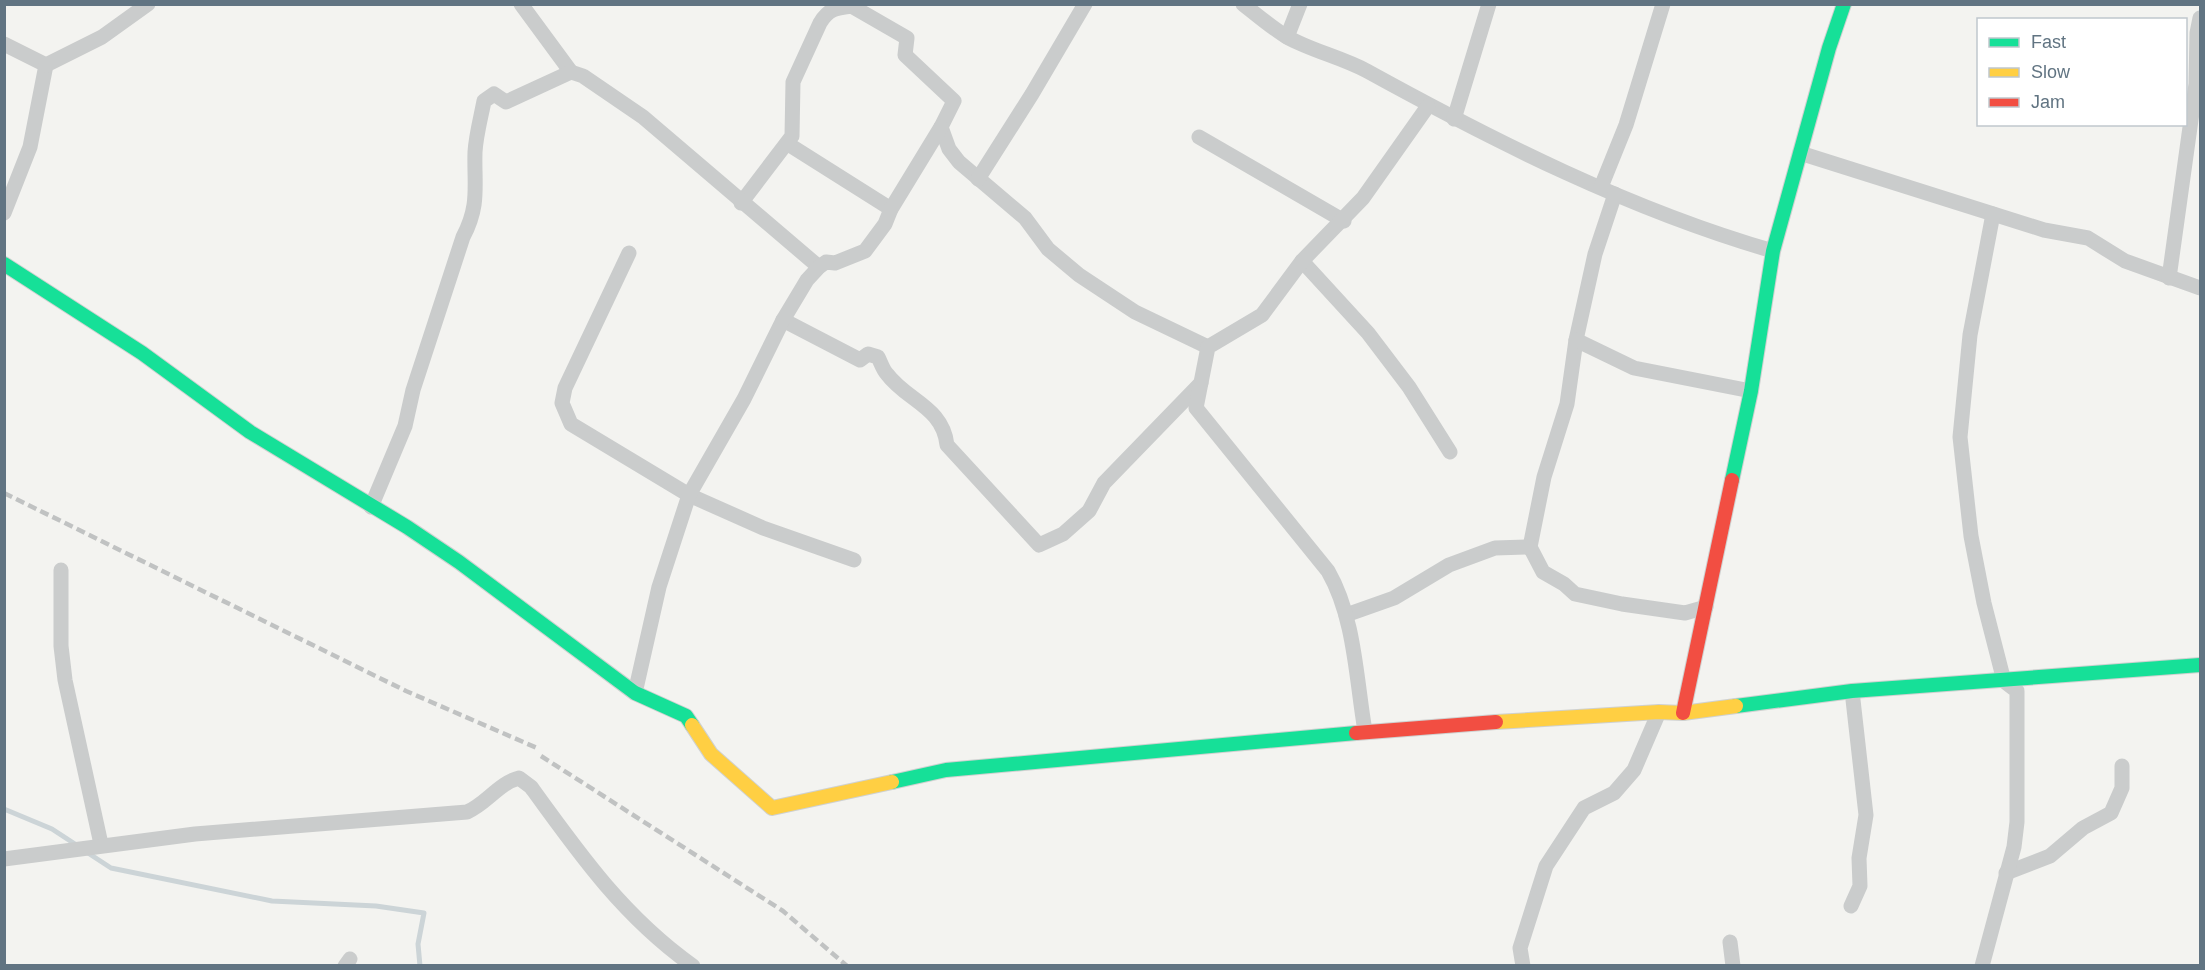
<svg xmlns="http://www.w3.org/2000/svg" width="2205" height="970" viewBox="0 0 2205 970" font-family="Arial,sans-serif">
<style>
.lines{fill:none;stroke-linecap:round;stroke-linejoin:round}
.stream{stroke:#ccd4d7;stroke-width:5}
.fast-casing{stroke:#cfd1d0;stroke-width:16}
.slow-casing{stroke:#cfd1d0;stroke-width:16}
.jam-casing{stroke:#cfd1d0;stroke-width:16}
.street{stroke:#cacccc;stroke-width:15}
.fast{stroke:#16e098;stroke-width:14}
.slow{stroke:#ffcf43;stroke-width:14}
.jam{stroke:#f24e42;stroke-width:14}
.rail{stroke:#c0c2c2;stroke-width:4.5;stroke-dasharray:9 4.5;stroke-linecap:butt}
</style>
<rect width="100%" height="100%" fill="#f3f3f0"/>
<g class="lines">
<!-- stream -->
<g class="stream">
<path d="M4,809L52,829L78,846"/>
<path d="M85,851L111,868L272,901L376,906L424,913L418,944L420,966"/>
</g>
<!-- fast casing -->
<g class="fast-casing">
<g id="fast">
<path d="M4,264L142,353L250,432L407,527L459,562L635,693L686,716L692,725"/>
<path d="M1732,480L1751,391L1773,251L1829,48L1844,4"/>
<path d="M1736,706L1852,691L2200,665"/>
<path d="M892,782L946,770L1356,733"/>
</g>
</g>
<!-- slow casing -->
<g class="slow-casing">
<g id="slow">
<path d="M1496,722L1659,712L1683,713L1736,706"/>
<path d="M692,725L711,754L772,808L892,782"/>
</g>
</g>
<!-- jam casing -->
<g class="jam-casing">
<g id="jam">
<path d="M1683,713L1732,480"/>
<path d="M1356,733L1496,722"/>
</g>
</g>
<!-- street -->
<g class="street">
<path d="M521,4L571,72"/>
<path d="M848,4L907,38L905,55L954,101L941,127L949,149L959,162L1025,218L1048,249L1079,275L1135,312L1208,347"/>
<path d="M1243,4C1257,15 1272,28 1287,37C1312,51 1341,57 1367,71C1496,142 1631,210 1773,251"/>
<path d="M1287,37L1300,4"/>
<path d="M4,44L46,65L30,147L4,213"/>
<path d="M46,65L102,37L148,4"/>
<path d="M1454,119L1489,4"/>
<path d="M1199,137L1344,221"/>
<path d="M788,144L891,209"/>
<path d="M1800,153L2044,230L2088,238L2125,261L2200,288"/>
<path d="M978,179L1032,94L1085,4"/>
<path d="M1601,187L1626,125L1663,4"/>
<path d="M1615,194L1595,254L1576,340L1567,404L1544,477L1530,547L1543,572L1564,584L1575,594L1622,604L1685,613L1706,607"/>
<path d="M741,203L792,136L793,82L820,23C829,8 837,8 853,6"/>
<path d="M629,253L565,388L562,403L571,424L689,495L763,528L854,560"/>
<path d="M1302,261L1368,333L1409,387L1450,452"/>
<path d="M2169,278L2196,84L2197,33L2200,18"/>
<path d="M783,320L860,360L868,354L878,357C881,363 883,370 887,374C907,401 943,407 947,445L1039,545L1063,534L1089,511L1104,483L1201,383"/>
<path d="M1576,340L1634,368L1751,391"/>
<path d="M371,507L405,426L413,390L463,237C480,205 474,186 475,152C476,135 481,117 484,101L494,94L506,102L571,72L583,76L643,117L819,267"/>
<path d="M61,570V646L65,680L101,844"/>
<path d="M1346,615L1394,598L1449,565L1495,548L1530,547"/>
<path d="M635,693L659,587L689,495L744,399L783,320L807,280L819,267L826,262L835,263L865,251L885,224L891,209L941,127"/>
<path d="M1365,731C1356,679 1355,618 1328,571L1196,408L1208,347L1262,315L1302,261L1363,198L1428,106"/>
<path d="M4,859L195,834L467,812C486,804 499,783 519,778L531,787C580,855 624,917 693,966"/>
<path d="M2006,873L2050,856L2083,828L2111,813L2122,788V766"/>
<path d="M1851,906L1860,886L1859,858L1866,815L1852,691"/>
<path d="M1730,942L1733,966"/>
<path d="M345,966L350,959"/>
<path d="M1523,966L1520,948L1546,866L1584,808L1614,793L1634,770L1659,712"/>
<path d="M1982,966L2014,847L2017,822V691L2004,681L1984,603L1971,536L1960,437L1970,335L1993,214"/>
</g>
<!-- fast -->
<use href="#fast" class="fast"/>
<!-- slow -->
<use href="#slow" class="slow"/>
<!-- jam -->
<use href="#jam" class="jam"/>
<!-- rail -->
<g class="rail">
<path d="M4,493L406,691L537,748"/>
<path d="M541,756L783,911L847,966"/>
</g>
</g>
<!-- border -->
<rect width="2205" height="970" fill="none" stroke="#617482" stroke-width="12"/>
<!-- legend -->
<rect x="1977" y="18" width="210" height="108" fill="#ffffff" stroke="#c0c7cd" stroke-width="1.5"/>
<rect x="1989" y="38" width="30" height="9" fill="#16e098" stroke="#c0c7cd" stroke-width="1.5"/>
<text x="2031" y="48" font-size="18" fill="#617482">Fast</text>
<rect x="1989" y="68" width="30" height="9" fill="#ffcf43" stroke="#c0c7cd" stroke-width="1.5"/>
<text x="2031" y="78" font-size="18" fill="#617482">Slow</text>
<rect x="1989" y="98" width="30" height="9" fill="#f24e42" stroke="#c0c7cd" stroke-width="1.5"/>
<text x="2031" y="108" font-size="18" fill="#617482">Jam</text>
</svg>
